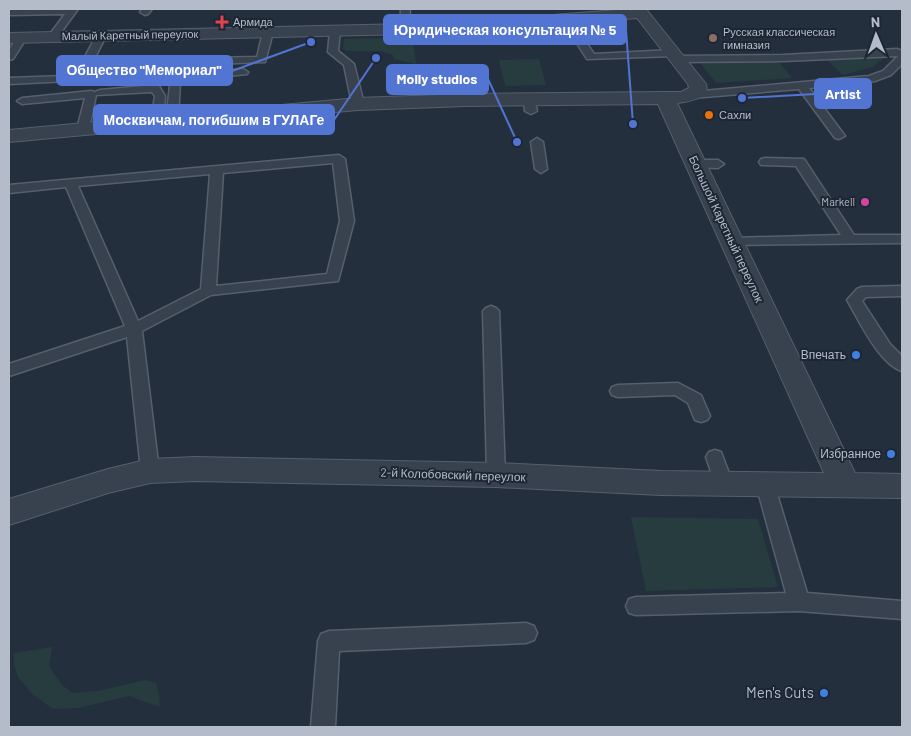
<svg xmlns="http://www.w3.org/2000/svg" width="911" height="736" viewBox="0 0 911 736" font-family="Barlow,sans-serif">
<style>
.green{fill:#263c3f}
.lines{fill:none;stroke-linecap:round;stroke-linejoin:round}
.service-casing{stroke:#565f6c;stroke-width:3}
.minor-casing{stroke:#565f6c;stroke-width:2}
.service{fill:#38414e;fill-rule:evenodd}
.minor{fill:#38414e;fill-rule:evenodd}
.health-dot{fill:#e0444e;stroke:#1d2633;stroke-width:2}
.education-dot{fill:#8d6e63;stroke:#1d2633;stroke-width:2}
.food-dot{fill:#e8710a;stroke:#1d2633;stroke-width:2}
.hotel-dot{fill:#d1479c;stroke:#1d2633;stroke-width:2}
.shop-dot{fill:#3f7fe0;stroke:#1d2633;stroke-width:2}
.labels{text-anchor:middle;stroke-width:4;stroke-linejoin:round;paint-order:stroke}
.far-poi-label{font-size:11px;fill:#b4bcc9;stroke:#1d2633;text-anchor:start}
.far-street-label{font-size:11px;fill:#b4bcc9;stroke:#1d2633}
.street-label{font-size:12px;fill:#b4bcc9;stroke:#1d2633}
.poi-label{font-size:12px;fill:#b4bcc9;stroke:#1d2633;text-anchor:end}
.near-poi-label{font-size:15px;fill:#b4bcc9;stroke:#1d2633;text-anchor:end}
.leader{fill:none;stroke:#5274d3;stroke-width:2}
.callout-dot{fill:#5274d3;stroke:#1d2633;stroke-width:2}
.callout{fill:#5274d3;stroke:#5274d3;stroke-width:2}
.callout-label{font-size:14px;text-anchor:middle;font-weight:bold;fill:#fff}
</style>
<rect width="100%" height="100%" fill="#242f3e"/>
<!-- green -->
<g class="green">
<path d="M413,38L416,64L394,59L393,55L382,51H347L343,49L344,39Z"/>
<path d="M887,55L873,67L843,75L826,59Z"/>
<path d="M539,59L546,85L505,86L499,60Z"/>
<path d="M699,61L779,62L792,78L716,83Z"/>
<path d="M631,517L758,519L778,587L646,591Z"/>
<path d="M52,647L49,666L62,685L73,693L98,691L145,680L156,683L159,694L160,707L129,696L78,708L53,709L32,694L18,677L14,665V653Z"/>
</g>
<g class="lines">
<!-- service casing -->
<g class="service-casing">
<g id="service">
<path d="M9,9H78L56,39L53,40L48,37L65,14L9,15Z"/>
<path d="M143,9H152L148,14L145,15L140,12Z"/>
<path d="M401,9H410L408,31H402L400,29Z"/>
<path d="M567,17L570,18L594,54L673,50L678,53L673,56L587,59L562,20Z"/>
<path d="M335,28L340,31L338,51L354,64L364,104L362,106L358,107L352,104L344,65L328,52L330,31Z"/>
<path d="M268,29L273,32L265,62L212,64L207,61L212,58L257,57L263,32Z"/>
<path d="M101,33L106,36L89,69L172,67L177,70L172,73L78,74L77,72L96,36Z"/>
<path d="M22,34L27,37L13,59L9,60V50L19,35Z"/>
<path d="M897,49L902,51V64L891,75L875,81L809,88L845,136L839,139L835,138L799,89L692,98L687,95L692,92L869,76L883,71L898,56L783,61L678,62L673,59L678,56L783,55Z"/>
<path d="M243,69L248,72L247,74L180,81L178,121L172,124L168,123L166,121L171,76Z"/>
<path d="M65,76L69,77L70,79L69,81L9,84V78Z"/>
<path d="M155,85L159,86L165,96L163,122L157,125L151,122L155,96L152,92L96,95L89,129L83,132L77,129L85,98L22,104L17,101L22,98L91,91L95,92L100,90Z"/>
<path d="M529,97L534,100L537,111L531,114L525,111L524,100Z"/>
<path d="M537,138L543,142L547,169L541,173L535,169L531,142Z"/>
<path d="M339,155L345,159L354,221L338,281L211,295L142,331L159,471L156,476L150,478L144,476L141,471L127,337L9,376V364L125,326L66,187L9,193V185ZM333,163L340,221L327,274L216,286L223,173ZM210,174L201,289L138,321L78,186Z"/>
<path d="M765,158L804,159L854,235H902V243L727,245L725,242L727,239L732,238L841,235L796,166L761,165L759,162L761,159Z"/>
<path d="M696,160H718L724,164L718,168L692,167L690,164Z"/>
<path d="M902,286V296L866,297L862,301L890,344L902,356V371C879,364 859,320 847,300L857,289L862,287Z"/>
<path d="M491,306L496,308L499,311L505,475L502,480L496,482L490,480L487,475L483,311L486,308Z"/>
<path d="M678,383L701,395L710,416L707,420L701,422L695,420L688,403L675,395L618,397L612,395L610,391L612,387L618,385Z"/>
<path d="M715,450L721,452L733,484L731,489L724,491L717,489L706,457L709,452Z"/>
<path d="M765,477L772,479L774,484L807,593L902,601V619L799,611L636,615L629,613L626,606L629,599L636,597L786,593L756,484L758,479Z"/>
<path d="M526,623L534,626L537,633L534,640L526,643L339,651L335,727H311L318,641L321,634L329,631Z"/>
</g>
</g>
<!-- minor casing -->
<g class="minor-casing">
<path id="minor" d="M630,9H646L706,84L707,91C701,100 687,102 677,103L855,473L902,474V498L661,495L496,487L195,481L150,483L108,493L9,525V499L108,469L150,459L195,457L496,463L661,471L824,473L658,104L466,106L358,110L9,142V130L358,98L466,94L665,92H681L689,88L688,84L637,18L452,33L9,43V33L452,23Z"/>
</g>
<!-- service -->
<use href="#service" class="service"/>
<!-- minor -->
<use href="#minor" class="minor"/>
</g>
<!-- markers -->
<path class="health-dot" d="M219.5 14.5h5v5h5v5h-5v5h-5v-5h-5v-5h5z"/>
<circle class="education-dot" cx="713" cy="38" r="5"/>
<circle class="food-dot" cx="709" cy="115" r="5"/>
<circle class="hotel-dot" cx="865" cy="202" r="5"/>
<g class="shop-dot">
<circle cx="856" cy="355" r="5"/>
<circle cx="891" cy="454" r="5"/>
<circle cx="824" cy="693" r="5"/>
</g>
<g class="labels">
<!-- far-poi labels -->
<g class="far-poi-label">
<text x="233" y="26">Армида</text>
<text x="723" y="36">Русская классическая<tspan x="723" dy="13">гимназия</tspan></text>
<text x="719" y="119">Сахли</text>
<text x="855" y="206" text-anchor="end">Markell</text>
</g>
<!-- far-street labels -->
<g class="far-street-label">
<text transform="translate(130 35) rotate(-1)" y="4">Малый Каретный переулок</text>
</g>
<!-- street labels -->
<g class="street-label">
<text transform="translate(726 229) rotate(65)" y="4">Большой Каретный переулок</text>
<text transform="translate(453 475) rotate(2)" y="4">2-й Колобовский переулок</text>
</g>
<!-- poi labels -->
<g class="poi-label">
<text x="846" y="359">Впечать</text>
<text x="881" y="458">Избранное</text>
</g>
<!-- near-poi labels -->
<g class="near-poi-label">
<text x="814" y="698">Men's Cuts</text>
</g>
</g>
<!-- callouts -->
<path class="leader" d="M633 124L626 30M311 42L232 71M517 142L488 79M742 98L815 94M376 58L334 120"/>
<g class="callout-dot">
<circle cx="633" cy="124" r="5"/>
<circle cx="311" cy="42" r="5"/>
<circle cx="517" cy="142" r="5"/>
<circle cx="742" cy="98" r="5"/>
<circle cx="376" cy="58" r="5"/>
</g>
<g class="callout">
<rect x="384" y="15" width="242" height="29" rx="5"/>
<rect x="57" y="56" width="175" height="29" rx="5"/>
<rect x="387" y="65" width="101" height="29" rx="5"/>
<rect x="815" y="79" width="56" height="29" rx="5"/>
<rect x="94" y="105" width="240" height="29" rx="5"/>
</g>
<g class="callout-label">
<text x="505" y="35">Юридическая консультация № 5</text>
<text x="144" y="75">Общество "Мемориал"</text>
<text x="437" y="84">Molly studios</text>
<text x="843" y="99">Artist</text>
<text x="214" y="125">Москвичам, погибшим в ГУЛАГе</text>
</g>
<!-- border -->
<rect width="911" height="736" fill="none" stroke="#b4bcc9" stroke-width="20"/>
<!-- north arrow -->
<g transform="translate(876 35) rotate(358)" stroke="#1d2633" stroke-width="4" paint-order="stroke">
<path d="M0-4L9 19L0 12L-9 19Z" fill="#b4bcc9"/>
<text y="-8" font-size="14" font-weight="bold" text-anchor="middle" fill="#b4bcc9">N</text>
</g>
</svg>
